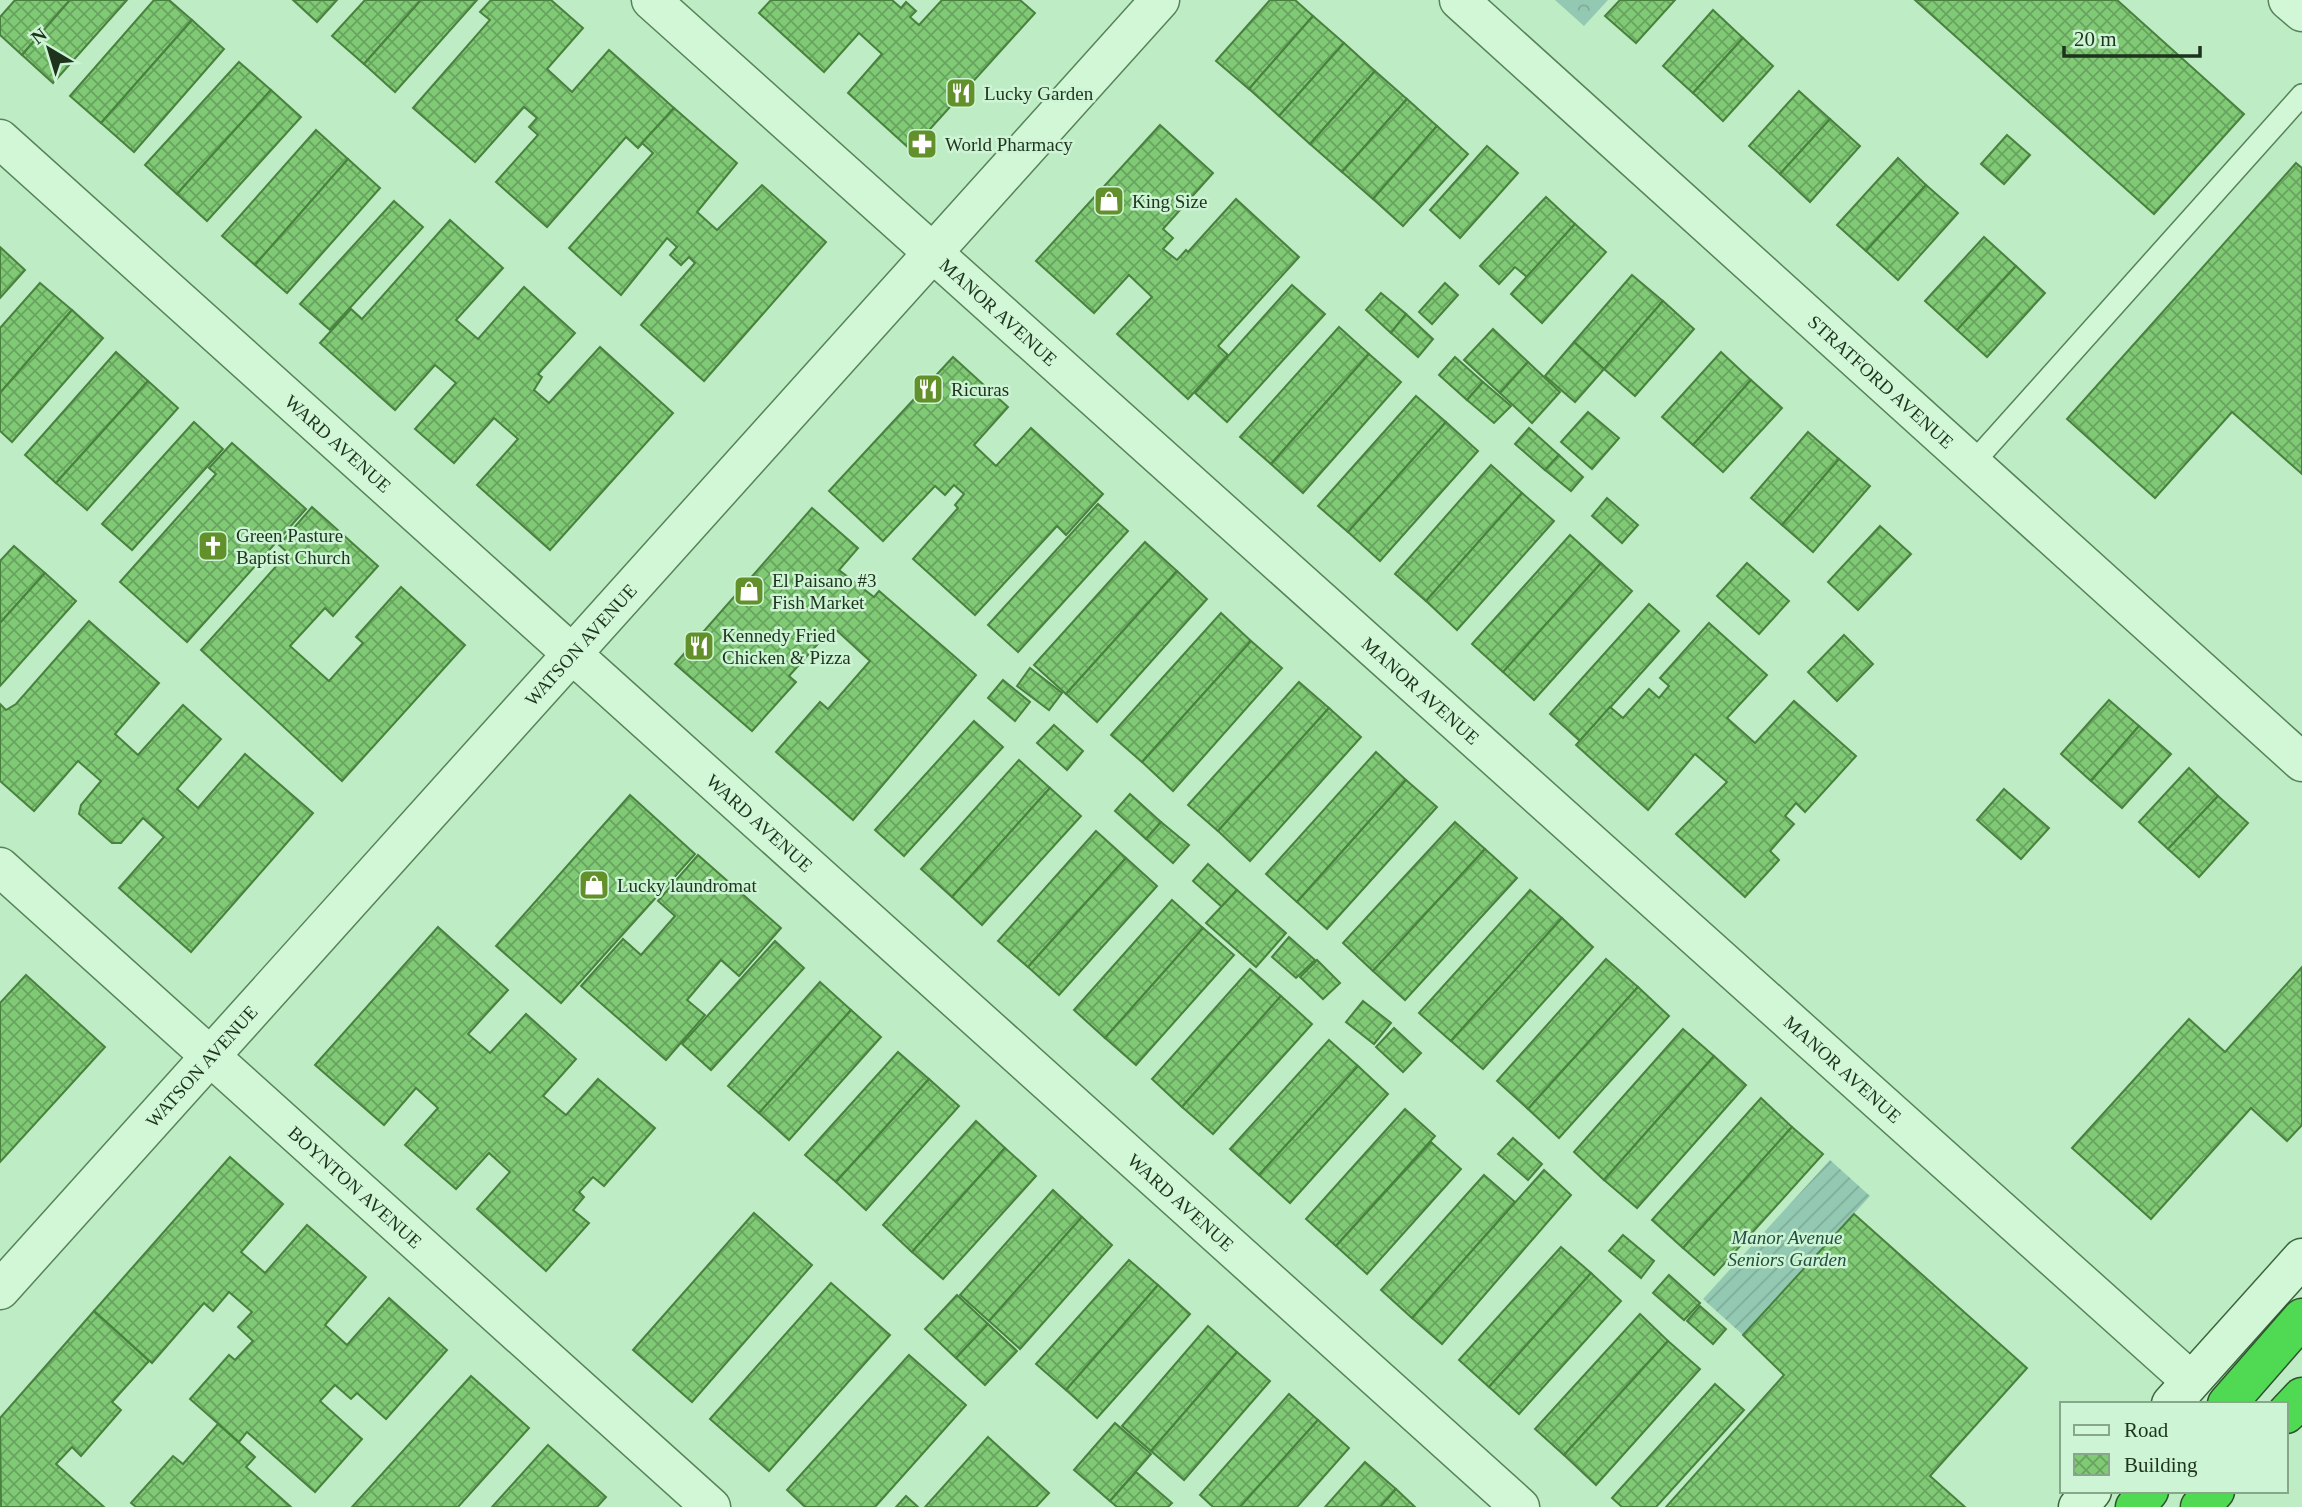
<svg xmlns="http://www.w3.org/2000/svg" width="2302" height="1507" viewBox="0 0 2302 1507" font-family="'Times New Roman',serif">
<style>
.forest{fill:url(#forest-crowns)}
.garden{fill:url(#garden-furrows)}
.building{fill:url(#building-cross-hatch);stroke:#48823e;stroke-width:2}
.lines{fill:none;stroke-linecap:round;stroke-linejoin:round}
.service-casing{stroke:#588358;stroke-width:24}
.minor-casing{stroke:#588358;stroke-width:41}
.tertiary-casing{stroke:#588358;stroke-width:41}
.secondary-casing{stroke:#3d653b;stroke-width:41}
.motorway-casing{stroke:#2f512c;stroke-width:41}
.service{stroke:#d1f7d7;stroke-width:21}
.minor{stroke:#d1f7d7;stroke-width:38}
.tertiary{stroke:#d1f7d7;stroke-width:38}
.secondary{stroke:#d1f7d7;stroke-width:38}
.motorway{stroke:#50da53;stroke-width:38}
.labels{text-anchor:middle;stroke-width:5;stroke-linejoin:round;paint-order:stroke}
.poi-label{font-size:19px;fill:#1d331c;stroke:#cdf4d4;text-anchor:start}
.street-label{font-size:19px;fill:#1d331c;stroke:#cdf4d4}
.park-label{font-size:19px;font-style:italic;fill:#234f42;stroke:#cdf4d4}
</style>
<defs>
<pattern id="forest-crowns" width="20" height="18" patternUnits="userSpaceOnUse" patternTransform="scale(1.75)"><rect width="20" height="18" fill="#93c9b2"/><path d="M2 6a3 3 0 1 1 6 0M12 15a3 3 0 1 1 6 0" fill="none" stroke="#7ead98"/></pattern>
<pattern id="garden-furrows" width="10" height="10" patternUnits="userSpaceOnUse" patternTransform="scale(1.75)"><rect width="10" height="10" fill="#93c9b2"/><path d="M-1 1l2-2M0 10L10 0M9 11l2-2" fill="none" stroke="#7ead98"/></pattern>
<pattern id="building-cross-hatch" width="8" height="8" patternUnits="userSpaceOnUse" patternTransform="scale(1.75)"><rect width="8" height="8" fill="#80c975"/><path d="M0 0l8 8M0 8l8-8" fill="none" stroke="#68a45f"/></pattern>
</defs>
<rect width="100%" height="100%" fill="#beecc5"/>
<!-- forest -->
<path class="forest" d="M1555,0H1608L1584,26Z"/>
<!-- garden -->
<path class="garden" d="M1830,1160L1870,1196L1743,1335L1703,1299Z"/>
<!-- building -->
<g class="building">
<path d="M15,0H70L22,55L0,35V17Z"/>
<path d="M70,0H127L53,83L22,55Z"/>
<path d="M154,0H169L192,20L101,123L70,96Z"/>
<path d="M293,0H337L317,22Z"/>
<path d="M365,0H421L364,64L332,36Z"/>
<path d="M421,0H477L395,92L364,64Z"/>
<path d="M491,0H551L583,28L547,69L572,92L609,50L674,108L638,148L626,137L547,227L496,182L538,135L529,127L537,118L524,107L475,162L413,108L490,20L480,12Z"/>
<path d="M771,0H892L901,8L906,2L916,11L910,17L919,25L942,0H1020L1035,13L911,150L848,93L882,54L859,33L824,72L759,13Z"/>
<path d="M1270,0H1295L1313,16L1249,89L1216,61Z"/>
<path d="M1620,0H1675L1636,43L1605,16Z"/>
<path d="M1915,0H2117L2244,114L2154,214Z"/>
<path d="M1713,10L1743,38L1693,93L1663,66Z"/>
<path d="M1313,16L1344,43L1279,116L1249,89Z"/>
<path d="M192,20L224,49L134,152L101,123Z"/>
<path d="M1743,38L1773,66L1723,121L1693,93Z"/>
<path d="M1344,43L1375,71L1310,144L1279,116Z"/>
<path d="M239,62L271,90L177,194L145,165Z"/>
<path d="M1375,71L1407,99L1342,172L1310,144Z"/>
<path d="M271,90L301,117L207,221L177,194Z"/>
<path d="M1799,91L1830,119L1780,174L1749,146Z"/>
<path d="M1407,99L1437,126L1373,199L1342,172Z"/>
<path d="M674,108L737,163L697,212L717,230L762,185L826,242L704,381L641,325L695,263L689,257L681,265L670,255L677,247L667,238L621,295L569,248L653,153L642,143Z"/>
<path d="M1830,119L1860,146L1810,202L1780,174Z"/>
<path d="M1160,125L1213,173L1163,229L1173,238L1163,249L1177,260L1186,250L1188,252L1236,199L1299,257L1218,346L1228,355L1188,399L1117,334L1152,297L1129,275L1094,313L1036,261Z"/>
<path d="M1437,126L1468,154L1403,226L1373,199Z"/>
<path d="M316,130L348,159L255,265L222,236Z"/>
<path d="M2007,135L2030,155L2004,184L1981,164Z"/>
<path d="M1487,146L1518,173L1460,238L1430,210Z"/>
<path d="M1898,158L1926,185L1866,251L1837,225Z"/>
<path d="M348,159L380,188L287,293L255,265Z"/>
<path d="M2296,163L2302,168V474L2232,412L2155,498L2067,419Z"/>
<path d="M1926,185L1958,213L1898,280L1866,251Z"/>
<path d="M1546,197L1575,224L1527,277L1515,267L1499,284L1480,266Z"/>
<path d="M394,201L423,227L330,330L300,304Z"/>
<path d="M450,220L503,268L456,320L478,339L524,287L575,333L538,374L542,377L534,390L549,403L600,347L673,413L550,550L477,485L518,439L494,418L454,463L415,429L456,383L435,365L395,410L320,343L351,309L362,319Z"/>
<path d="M1575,224L1606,252L1542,323L1511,294Z"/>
<path d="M1984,237L2016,266L1957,330L1925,301Z"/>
<path d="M0,247L25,270L0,298Z"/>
<path d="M2016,266L2045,293L1987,357L1957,330Z"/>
<path d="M1632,275L1663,301L1604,369L1574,342Z"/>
<path d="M40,283L72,310L0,393V328Z"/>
<path d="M1445,283L1458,295L1432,324L1419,312Z"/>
<path d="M1292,285L1325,314L1227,422L1195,393Z"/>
<path d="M1381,293L1406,314L1391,333L1366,310Z"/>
<path d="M1663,301L1694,329L1635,396L1604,369Z"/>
<path d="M72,310L103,338L12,442L0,431V393Z"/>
<path d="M1406,314L1433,339L1418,357L1391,333Z"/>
<path d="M1339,327L1369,354L1271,464L1240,437Z"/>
<path d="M1493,329L1528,362L1500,393L1464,360Z"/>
<path d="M1574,342L1604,369L1575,402L1545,376Z"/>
<path d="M116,352L148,381L56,483L25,455Z"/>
<path d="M1721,352L1751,380L1693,445L1662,417Z"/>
<path d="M1369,354L1401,382L1303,493L1271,464Z"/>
<path d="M953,357L1008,407L974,445L996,466L1031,428L1103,494L1066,535L1057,526L975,615L913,559L958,508L955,505L964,494L954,485L945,495L935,486L883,541L829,491Z"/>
<path d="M1455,357L1483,382L1467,400L1439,375Z"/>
<path d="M1528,362L1560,392L1532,423L1500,393Z"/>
<path d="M1751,380L1782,408L1723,472L1693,445Z"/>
<path d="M148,381L178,408L87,510L56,483Z"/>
<path d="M1483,382L1511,406L1494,423L1467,400Z"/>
<path d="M1416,396L1446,422L1348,532L1318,506Z"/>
<path d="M1588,412L1619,438L1592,469L1561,442Z"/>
<path d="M194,422L223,449L132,550L102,524Z"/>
<path d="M1446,422L1478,451L1380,561L1348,532Z"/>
<path d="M1529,428L1559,455L1545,470L1515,444Z"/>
<path d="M1808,432L1839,459L1782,525L1751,498Z"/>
<path d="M232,443L306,509L187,642L120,582L216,474L209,468Z"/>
<path d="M1559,455L1583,477L1571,491L1545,470Z"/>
<path d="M1839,459L1870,486L1813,552L1782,525Z"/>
<path d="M1491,465L1522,493L1426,601L1395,574Z"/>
<path d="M1522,493L1554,521L1457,630L1426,601Z"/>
<path d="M1607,498L1638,525L1622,543L1592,516Z"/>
<path d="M1098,504L1128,531L1018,652L988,625Z"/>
<path d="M312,507L378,566L333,616L325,608L290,646L329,681L363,643L356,637L401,587L465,645L342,781L201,650L288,553L279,545Z"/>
<path d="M812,508L858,548L839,570L874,597L879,591L976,675L853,820L776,752L820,702L828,709L870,661L833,627L789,676L796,682L752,731L675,664Z"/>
<path d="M1880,526L1911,554L1858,610L1828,582Z"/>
<path d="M1570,535L1601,563L1503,672L1472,644Z"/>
<path d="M1145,542L1177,571L1066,694L1034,665Z"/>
<path d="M14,546L45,573L0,623V561Z"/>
<path d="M1601,563L1632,591L1534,700L1503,672Z"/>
<path d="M1747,563L1789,601L1759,634L1717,596Z"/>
<path d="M1177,571L1207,599L1097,722L1066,694Z"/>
<path d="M45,573L76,601L0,686V623Z"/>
<path d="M1649,604L1679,631L1580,741L1550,714Z"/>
<path d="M1221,613L1251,641L1142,762L1111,735Z"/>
<path d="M89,621L159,683L115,734L138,755L183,705L221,739L177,789L198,808L245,754L313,813L191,952L119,888L164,837L143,818L121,843H112L79,814L81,805L101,781L78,761L34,811L0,781V704L6,710L16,704Z"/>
<path d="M1709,623L1767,675L1727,718L1755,743L1794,701L1856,756L1805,812L1796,803L1785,816L1794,824L1770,851L1779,860L1745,897L1676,834L1727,782L1695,754L1648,810L1576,745L1610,707L1623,718L1649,689L1659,698L1669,686L1660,678Z"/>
<path d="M1844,635L1873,664L1837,701L1808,672Z"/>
<path d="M1251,641L1282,668L1173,791L1142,762Z"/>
<path d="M1030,668L1062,693L1049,710L1017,686Z"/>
<path d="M1003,680L1030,702L1015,721L988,698Z"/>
<path d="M1299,682L1329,708L1218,831L1188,805Z"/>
<path d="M2109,700L2139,726L2091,781L2061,754Z"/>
<path d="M1329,708L1361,737L1250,861L1218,831Z"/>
<path d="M974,721L1003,747L904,856L875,830Z"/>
<path d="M1054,725L1083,751L1067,770L1037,743Z"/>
<path d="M2139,726L2171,754L2122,808L2091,781Z"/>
<path d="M1376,752L1406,780L1297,902L1266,874Z"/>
<path d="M1019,760L1050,788L952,897L921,869Z"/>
<path d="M2189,768L2218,796L2168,849L2139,822Z"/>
<path d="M1406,780L1437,807L1327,929L1297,902Z"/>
<path d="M1050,788L1081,816L982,925L952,897Z"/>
<path d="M2004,789L2049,828L2021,859L1977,820Z"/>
<path d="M1130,794L1161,822L1146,839L1115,811Z"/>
<path d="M630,795L695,854L561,1003L496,946Z"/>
<path d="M2218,796L2248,823L2199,877L2168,849Z"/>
<path d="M1161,822L1189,845L1173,863L1146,839Z"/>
<path d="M1455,822L1485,849L1373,971L1343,943Z"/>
<path d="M1096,831L1126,858L1028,967L998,941Z"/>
<path d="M1485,849L1517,878L1405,1000L1373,971Z"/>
<path d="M698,855L781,928L739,976L721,960L687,1000L705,1015L666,1060L581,986L623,939L641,955L675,916L658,901Z"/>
<path d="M1126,858L1157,886L1059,995L1028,967Z"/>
<path d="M1208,864L1237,890L1222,907L1193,881Z"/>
<path d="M1237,890L1286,933L1256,967L1206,923Z"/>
<path d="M1530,890L1562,918L1451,1041L1419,1013Z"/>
<path d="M1172,900L1203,928L1105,1038L1074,1010Z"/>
<path d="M1562,918L1593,947L1483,1069L1451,1041Z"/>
<path d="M438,927L508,990L468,1034L490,1053L526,1014L576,1059L543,1096L566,1115L598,1079L655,1128L604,1186L593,1177L579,1192L584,1197L573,1210L589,1223L546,1271L477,1209L510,1172L489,1153L456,1189L405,1145L438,1108L416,1088L384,1125L315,1065Z"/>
<path d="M1203,928L1234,955L1136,1065L1105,1038Z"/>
<path d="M1289,937L1315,960L1296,978L1272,957Z"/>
<path d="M775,941L804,968L711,1070L682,1044Z"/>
<path d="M1606,959L1638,987L1528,1109L1497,1081Z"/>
<path d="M1317,960L1340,983L1323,999L1300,977Z"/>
<path d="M2302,967V1125L2287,1141L2251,1108L2151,1219L2072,1148L2189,1019L2225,1052Z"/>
<path d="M1250,969L1281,996L1182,1107L1152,1079Z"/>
<path d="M26,975L105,1047L0,1162V1003Z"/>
<path d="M820,982L851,1010L759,1113L728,1086Z"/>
<path d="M1638,987L1669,1016L1559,1138L1528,1109Z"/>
<path d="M1281,996L1312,1024L1213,1134L1182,1107Z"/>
<path d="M1363,1001L1391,1023L1374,1044L1346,1022Z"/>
<path d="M851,1010L881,1037L789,1140L759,1113Z"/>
<path d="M1394,1028L1421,1053L1403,1072L1376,1047Z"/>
<path d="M1683,1029L1714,1056L1604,1180L1574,1152Z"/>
<path d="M1329,1040L1358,1066L1259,1175L1230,1149Z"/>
<path d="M898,1052L929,1079L836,1182L805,1155Z"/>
<path d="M1714,1056L1746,1085L1637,1208L1604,1180Z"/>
<path d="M1358,1066L1388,1094L1290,1203L1259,1175Z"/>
<path d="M929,1079L959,1106L866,1210L836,1182Z"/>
<path d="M1761,1098L1792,1127L1683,1248L1652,1220Z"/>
<path d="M1405,1109L1435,1136L1336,1246L1306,1219Z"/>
<path d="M976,1121L1005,1148L912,1252L883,1225Z"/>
<path d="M1792,1127L1823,1154L1714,1275L1683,1248Z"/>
<path d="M1513,1138L1542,1164L1528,1180L1498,1154Z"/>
<path d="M1431,1142L1461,1169L1367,1274L1336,1246Z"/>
<path d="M1005,1148L1036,1176L943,1279L912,1252Z"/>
<path d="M230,1157L283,1204L241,1252L265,1273L307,1225L366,1277L325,1325L347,1345L389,1298L447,1350L386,1419L357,1393L351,1399L335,1385L320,1401L362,1439L315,1492L247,1432L239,1442L190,1399L229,1355L235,1360L253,1341L238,1327L252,1312L229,1292L213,1311L204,1303L152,1363L94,1311Z"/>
<path d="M1544,1170L1571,1195L1442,1344L1412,1318Z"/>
<path d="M1484,1175L1515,1202L1412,1318L1381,1290Z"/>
<path d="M1053,1190L1082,1217L989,1321L960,1295Z"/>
<path d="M754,1213L812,1265L692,1402L633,1350Z"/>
<path d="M1854,1214L2027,1368L1930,1476L1965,1507H1666L1784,1375L1743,1335Z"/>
<path d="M1082,1217L1112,1245L1020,1349L989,1321Z"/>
<path d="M1623,1235L1654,1261L1641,1278L1609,1251Z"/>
<path d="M1561,1247L1591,1273L1489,1387L1459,1360Z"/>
<path d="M1129,1260L1158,1285L1066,1390L1036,1364Z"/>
<path d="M1591,1273L1621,1301L1519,1414L1489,1387Z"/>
<path d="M1669,1275L1700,1303L1684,1320L1653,1293Z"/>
<path d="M831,1283L890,1335L769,1471L710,1419Z"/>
<path d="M1158,1285L1190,1314L1097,1418L1066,1390Z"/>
<path d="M957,1295L988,1324L956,1358L925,1329Z"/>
<path d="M1700,1306L1726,1329L1713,1344L1687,1321Z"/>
<path d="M94,1311L149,1361L112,1402L121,1410L81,1456L72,1447L56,1464L104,1507H1L0,1418Z"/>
<path d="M1640,1314L1668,1341L1564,1455L1535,1429Z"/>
<path d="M988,1324L1017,1351L985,1385L956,1358Z"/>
<path d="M1208,1326L1237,1352L1151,1451L1122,1426Z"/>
<path d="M1668,1341L1700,1369L1596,1485L1564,1455Z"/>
<path d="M1237,1352L1270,1381L1184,1480L1151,1451Z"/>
<path d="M909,1355L966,1405L875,1507H805L787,1490Z"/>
<path d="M471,1376L529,1428L458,1507H352Z"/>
<path d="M1715,1384L1744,1410L1656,1507H1622L1612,1498Z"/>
<path d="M1289,1394L1318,1420L1240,1507H1213L1200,1495Z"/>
<path d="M1318,1420L1349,1448L1297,1507H1240Z"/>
<path d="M1115,1423L1151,1454L1110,1501L1074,1470Z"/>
<path d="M218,1424L255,1457L246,1467L291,1507H136L131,1503L173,1456L183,1464Z"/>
<path d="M988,1437L1049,1493L1036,1507H925Z"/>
<path d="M548,1445L606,1497L597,1507H492Z"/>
<path d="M1365,1462L1396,1489L1380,1507H1325Z"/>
<path d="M1136,1472L1172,1503L1168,1507H1117L1110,1501Z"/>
<path d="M1396,1489L1415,1507H1380Z"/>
<path d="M906,1496L918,1507H896Z"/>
</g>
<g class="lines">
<!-- service casing -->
<g class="service-casing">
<path id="service" d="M1972,464L2302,95"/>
</g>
<!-- minor casing -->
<g class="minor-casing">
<g id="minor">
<path id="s1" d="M651,0L2191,1381"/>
<path id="s2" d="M1459,0L2302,762"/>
<path id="s3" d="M0,139L1520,1507"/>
<path id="s4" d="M0,867L711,1507"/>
</g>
</g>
<!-- tertiary casing -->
<g class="tertiary-casing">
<g id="tertiary">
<path d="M2288,0L2302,12"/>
<path id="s5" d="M0,1290L1160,0"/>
</g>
</g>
<!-- secondary casing -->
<g class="secondary-casing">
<g id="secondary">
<path d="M2171,1404L2302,1258"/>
<path d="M2078,1507L2092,1491"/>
</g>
</g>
<!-- motorway casing -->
<g class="motorway-casing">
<g id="motorway">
<path d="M2227,1404L2302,1318"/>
<path d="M2286,1414L2302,1397"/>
<path d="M2135,1507L2149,1491"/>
<path d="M2200,1507L2215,1491"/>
</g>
</g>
<!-- service -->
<use href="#service" class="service"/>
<!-- minor -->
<use href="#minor" class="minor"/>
<!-- tertiary -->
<use href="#tertiary" class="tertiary"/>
<!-- secondary -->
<use href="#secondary" class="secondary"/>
<!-- motorway -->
<use href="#motorway" class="motorway"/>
</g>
<!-- icons -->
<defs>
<g id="restaurant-square" transform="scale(1.575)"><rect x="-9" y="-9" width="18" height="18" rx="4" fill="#62902a" stroke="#cdf4d4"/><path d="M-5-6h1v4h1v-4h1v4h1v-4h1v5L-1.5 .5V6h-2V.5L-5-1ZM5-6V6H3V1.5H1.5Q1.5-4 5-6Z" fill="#fff"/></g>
<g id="pharmacy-square" transform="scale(1.575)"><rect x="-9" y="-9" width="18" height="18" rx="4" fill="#62902a" stroke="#cdf4d4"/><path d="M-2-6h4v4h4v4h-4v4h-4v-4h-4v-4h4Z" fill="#fff"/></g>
<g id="shop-square" transform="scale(1.575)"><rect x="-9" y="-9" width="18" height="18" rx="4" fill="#62902a" stroke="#cdf4d4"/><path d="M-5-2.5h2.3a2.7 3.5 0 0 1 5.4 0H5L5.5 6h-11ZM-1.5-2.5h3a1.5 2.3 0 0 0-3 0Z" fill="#fff"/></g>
<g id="church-square" transform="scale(1.575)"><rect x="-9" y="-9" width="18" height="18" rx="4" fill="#62902a" stroke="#cdf4d4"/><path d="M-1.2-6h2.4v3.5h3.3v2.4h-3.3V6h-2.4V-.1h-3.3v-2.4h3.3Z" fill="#fff"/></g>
</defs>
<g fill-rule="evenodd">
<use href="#restaurant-square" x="961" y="93"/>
<use href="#pharmacy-square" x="922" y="144"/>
<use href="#shop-square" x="1109" y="201"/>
<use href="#restaurant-square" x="928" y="389"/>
<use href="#church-square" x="213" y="546"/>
<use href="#shop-square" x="749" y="591"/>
<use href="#restaurant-square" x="699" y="646"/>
<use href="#shop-square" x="594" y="885"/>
</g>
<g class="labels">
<!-- poi labels -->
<g class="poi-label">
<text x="984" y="100">Lucky Garden</text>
<text x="945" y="151">World Pharmacy</text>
<text x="1132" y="208">King Size</text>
<text x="951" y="396">Ricuras</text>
<text x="236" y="542">Green Pasture<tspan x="236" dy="22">Baptist Church</tspan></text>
<text x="772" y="587">El Paisano #3<tspan x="772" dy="22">Fish Market</tspan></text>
<text x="722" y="642">Kennedy Fried<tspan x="722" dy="22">Chicken &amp; Pizza</tspan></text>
<text x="617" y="892">Lucky laundromat</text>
</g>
<!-- street labels -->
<g class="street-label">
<text dy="7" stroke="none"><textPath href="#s1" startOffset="467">MANOR AVENUE</textPath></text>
<text dy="7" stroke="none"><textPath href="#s2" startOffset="569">STRATFORD AVENUE</textPath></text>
<text dy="7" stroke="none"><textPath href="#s3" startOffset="455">WARD AVENUE</textPath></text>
<text dy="7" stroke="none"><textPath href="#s5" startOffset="868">WATSON AVENUE</textPath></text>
<text dy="7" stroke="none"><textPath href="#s1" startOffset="1034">MANOR AVENUE</textPath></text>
<text dy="7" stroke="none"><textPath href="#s3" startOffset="1022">WARD AVENUE</textPath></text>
<text dy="7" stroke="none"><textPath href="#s5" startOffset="301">WATSON AVENUE</textPath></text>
<text dy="7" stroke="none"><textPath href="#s1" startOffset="1601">MANOR AVENUE</textPath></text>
<text dy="7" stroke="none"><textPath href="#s4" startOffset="478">BOYNTON AVENUE</textPath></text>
<text dy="7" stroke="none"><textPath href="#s3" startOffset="1589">WARD AVENUE</textPath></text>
</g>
<!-- park labels -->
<g class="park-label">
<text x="1787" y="1244">Manor Avenue<tspan x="1787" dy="22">Seniors Garden</tspan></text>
</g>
</g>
<!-- legend -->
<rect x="2060" y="1402" width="228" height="91" fill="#cdf4d4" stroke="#87a78a" stroke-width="2"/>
<rect x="2074" y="1425" width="35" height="10" fill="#d1f7d7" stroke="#87a78a" stroke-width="2"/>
<text x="2124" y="1437" font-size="21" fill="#1d331c">Road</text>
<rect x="2074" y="1454" width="35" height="21" fill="url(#building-cross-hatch)" stroke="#87a78a" stroke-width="2"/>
<text x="2124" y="1472" font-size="21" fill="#1d331c">Building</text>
<!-- north arrow -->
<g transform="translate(49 49) rotate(322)" stroke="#cdf4d4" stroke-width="5" paint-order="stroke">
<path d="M0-5L12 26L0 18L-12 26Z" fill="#1d331c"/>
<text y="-10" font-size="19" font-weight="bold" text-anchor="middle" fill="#1d331c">N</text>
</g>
<!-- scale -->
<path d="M2064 46v10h136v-10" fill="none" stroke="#1d331c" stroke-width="3.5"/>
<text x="2074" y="46" font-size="21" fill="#1d331c" stroke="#cdf4d4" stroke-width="5" paint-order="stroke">20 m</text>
</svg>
